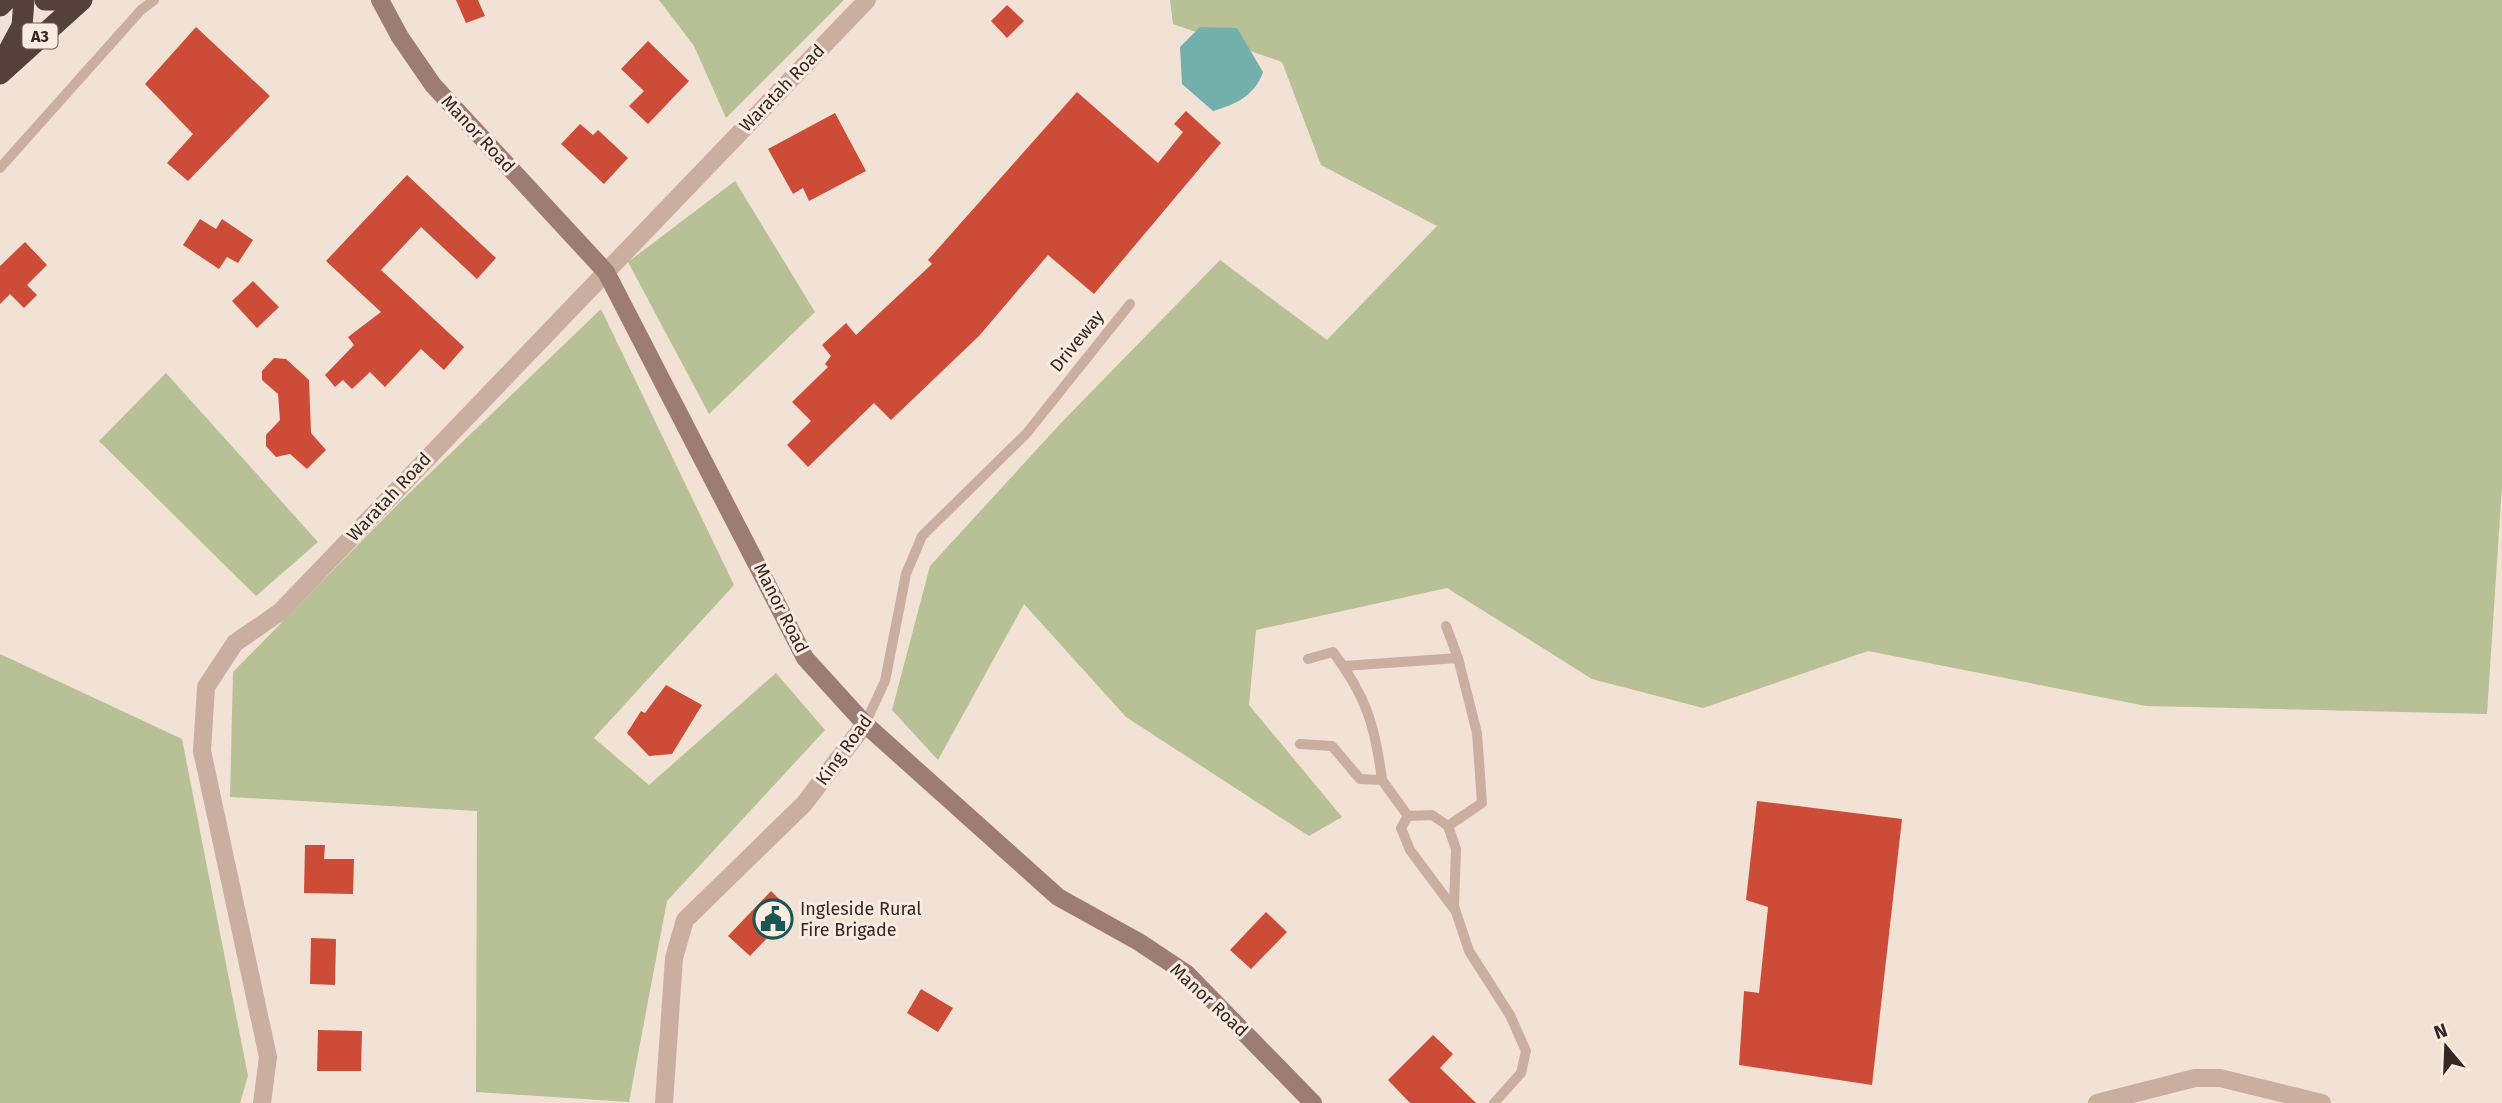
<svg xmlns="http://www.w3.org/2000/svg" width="2502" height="1103" viewBox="0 0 2502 1103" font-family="'Fira Sans',sans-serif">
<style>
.green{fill:#b7c195}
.water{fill:#73b0ac}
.building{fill:#cd4c38}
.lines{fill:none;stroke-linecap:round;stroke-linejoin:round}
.lane{stroke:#caafa1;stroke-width:10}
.street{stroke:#caafa1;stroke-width:18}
.secondary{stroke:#9d7d73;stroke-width:18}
.highway{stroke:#55403b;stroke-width:21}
.labels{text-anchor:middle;stroke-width:6;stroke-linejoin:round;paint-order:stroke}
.shield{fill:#faece1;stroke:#6f625d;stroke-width:2}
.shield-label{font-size:16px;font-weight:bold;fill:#342724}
.street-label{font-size:18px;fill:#342724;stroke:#faece1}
.poi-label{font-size:18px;fill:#342724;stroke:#faece1;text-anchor:start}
</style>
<rect width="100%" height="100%" fill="#f2e1d5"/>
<!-- green -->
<g class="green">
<path d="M659,0H844L726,118L694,46Z"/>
<path d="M1170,0H2502V486L2487,714L2146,706L1868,651L1703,708L1592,679L1447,588L1256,630L1249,705L1342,817L1309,836L1126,717L1024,604L938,760L892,710L930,566L1060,424L1220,260L1327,340L1437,226L1321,165L1282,62L1173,24Z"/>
<path d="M735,181L815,312L709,414L628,262Z"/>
<path d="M601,309L734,585L594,738L649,785L776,673L825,730L667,901L629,1102L476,1092L477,811L230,797L233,672L402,500Z"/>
<path d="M166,373L318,542L256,596L99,441Z"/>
<path d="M0,654L182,739L248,1076L240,1103H0Z"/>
</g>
<!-- water -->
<path class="water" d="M1200,27L1237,28L1263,72C1255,95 1237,104 1213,111L1182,84L1180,47Z"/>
<!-- building -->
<g class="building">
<path d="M456,0H478L485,16L466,23Z"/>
<path d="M1007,5L1024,21L1007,38L991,21Z"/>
<path d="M196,27L270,96L188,181L167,163L193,134L145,84Z"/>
<path d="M648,41L689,81L648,124L629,106L644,91L621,69Z"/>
<path d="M1077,92L1158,163L1183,132L1174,124L1186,111L1221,143L1094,294L1048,255L979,336L891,420L874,403L808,467L787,445L811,421L792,402L828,367L825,364L831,356L822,345L846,323L856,335L932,264L928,260Z"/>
<path d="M835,113L866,171L809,201L803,188L793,194L768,149Z"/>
<path d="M580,124L593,135L598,130L628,158L604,184L561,144Z"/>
<path d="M407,175L496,258L477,279L421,227L381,270L464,347L444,370L421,349L385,387L370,372L352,389L343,380L335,387L325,375L354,345L348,337L381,312L326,261Z"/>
<path d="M200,219L216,229L222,219L253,240L238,263L227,257L219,269L183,245Z"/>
<path d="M25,242L47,265L27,285L37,295L24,308L10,294L0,304V266Z"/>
<path d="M253,281L279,307L257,328L232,301Z"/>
<path d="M274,358L286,359L309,380L311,433L326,450L307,469L290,454L276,457L266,446V435L280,420L278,394L262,380V371Z"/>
<path d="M666,685L702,705L672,754L649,756L627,733L641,711L645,713Z"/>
<path d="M1757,801L1902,819L1872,1085L1739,1065L1744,991L1759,993L1768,907L1746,900Z"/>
<path d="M305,845H325L324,859H354L353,894L304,893Z"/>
<path d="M771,891L792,912L750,956L728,936Z"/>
<path d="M1266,912L1287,932L1251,969L1230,950Z"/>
<path d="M311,938L336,939L335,985L310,984Z"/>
<path d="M921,989L953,1008L938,1032L907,1013Z"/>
<path d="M318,1030L362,1031L361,1071H317Z"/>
<path d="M1433,1035L1453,1054L1440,1068L1476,1103H1410L1388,1080Z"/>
</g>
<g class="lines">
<!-- lane -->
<g class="lane">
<path d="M0,168L141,10L154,0"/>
<path d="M1446,626L1458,658"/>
<path d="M1308,659L1333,652C1366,696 1375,725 1382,780"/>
<path d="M1344,666L1458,658L1477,733L1482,803L1448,826"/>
<path d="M865,724L885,681L906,574L922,536L1026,434L1130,304"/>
<path d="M1300,744L1332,746L1360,779L1382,780L1408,816"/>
<path d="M1454,909L1410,850L1401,828L1408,816L1432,815L1448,826L1456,849L1454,906L1469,951L1510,1015L1526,1051L1521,1073L1494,1103"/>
</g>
<!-- street -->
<g class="street">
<path d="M262,1103L268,1057L202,751L206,687L235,643L280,612L867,0"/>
<path d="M664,1103L674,958L685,920L804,804L865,724"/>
<path d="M2097,1103L2195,1078H2220L2322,1103"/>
</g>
<!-- secondary -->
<path class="secondary" d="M380,0L400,37L433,85L606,272L805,658L865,724L1058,897L1139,942L1187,974L1313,1103"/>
<!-- highway -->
<g class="highway">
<path d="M45,0H58"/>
<path d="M0,6L6,0"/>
<path d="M0,67L22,26L24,0"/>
<path d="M0,74L82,0"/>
</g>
</g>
<!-- icons -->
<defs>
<g id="civic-ring" transform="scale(2.0125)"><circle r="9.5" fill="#faece1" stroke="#185754" stroke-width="1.5"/><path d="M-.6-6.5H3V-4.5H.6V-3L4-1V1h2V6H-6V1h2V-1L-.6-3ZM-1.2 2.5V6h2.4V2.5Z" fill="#185754"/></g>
</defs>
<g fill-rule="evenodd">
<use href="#civic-ring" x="773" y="919"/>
</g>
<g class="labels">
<!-- shield labels -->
<rect class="shield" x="22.5" y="23.5" width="35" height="25" rx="5"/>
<g class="shield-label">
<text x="40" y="42">A3</text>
</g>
<!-- street labels -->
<g class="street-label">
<text transform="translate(782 88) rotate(-46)" y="6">Waratah Road</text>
<text transform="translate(478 134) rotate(47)" y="6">Manor Road</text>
<text transform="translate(1077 341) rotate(-51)" y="6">Driveway</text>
<text transform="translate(389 497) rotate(-47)" y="6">Waratah Road</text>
<text transform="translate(781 608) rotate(63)" y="6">Manor Road</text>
<text transform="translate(844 750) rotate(-54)" y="6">King Road</text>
<text transform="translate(1209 1000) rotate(43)" y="6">Manor Road</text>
</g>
<!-- poi labels -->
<g class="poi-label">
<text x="800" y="915">Ingleside Rural<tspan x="800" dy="21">Fire Brigade</tspan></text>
</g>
</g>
<!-- north arrow -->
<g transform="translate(2446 1047) rotate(341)" stroke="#faece1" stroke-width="5" paint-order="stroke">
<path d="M0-5L12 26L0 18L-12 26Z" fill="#342724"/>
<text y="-10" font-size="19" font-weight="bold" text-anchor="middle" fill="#342724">N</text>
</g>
</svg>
